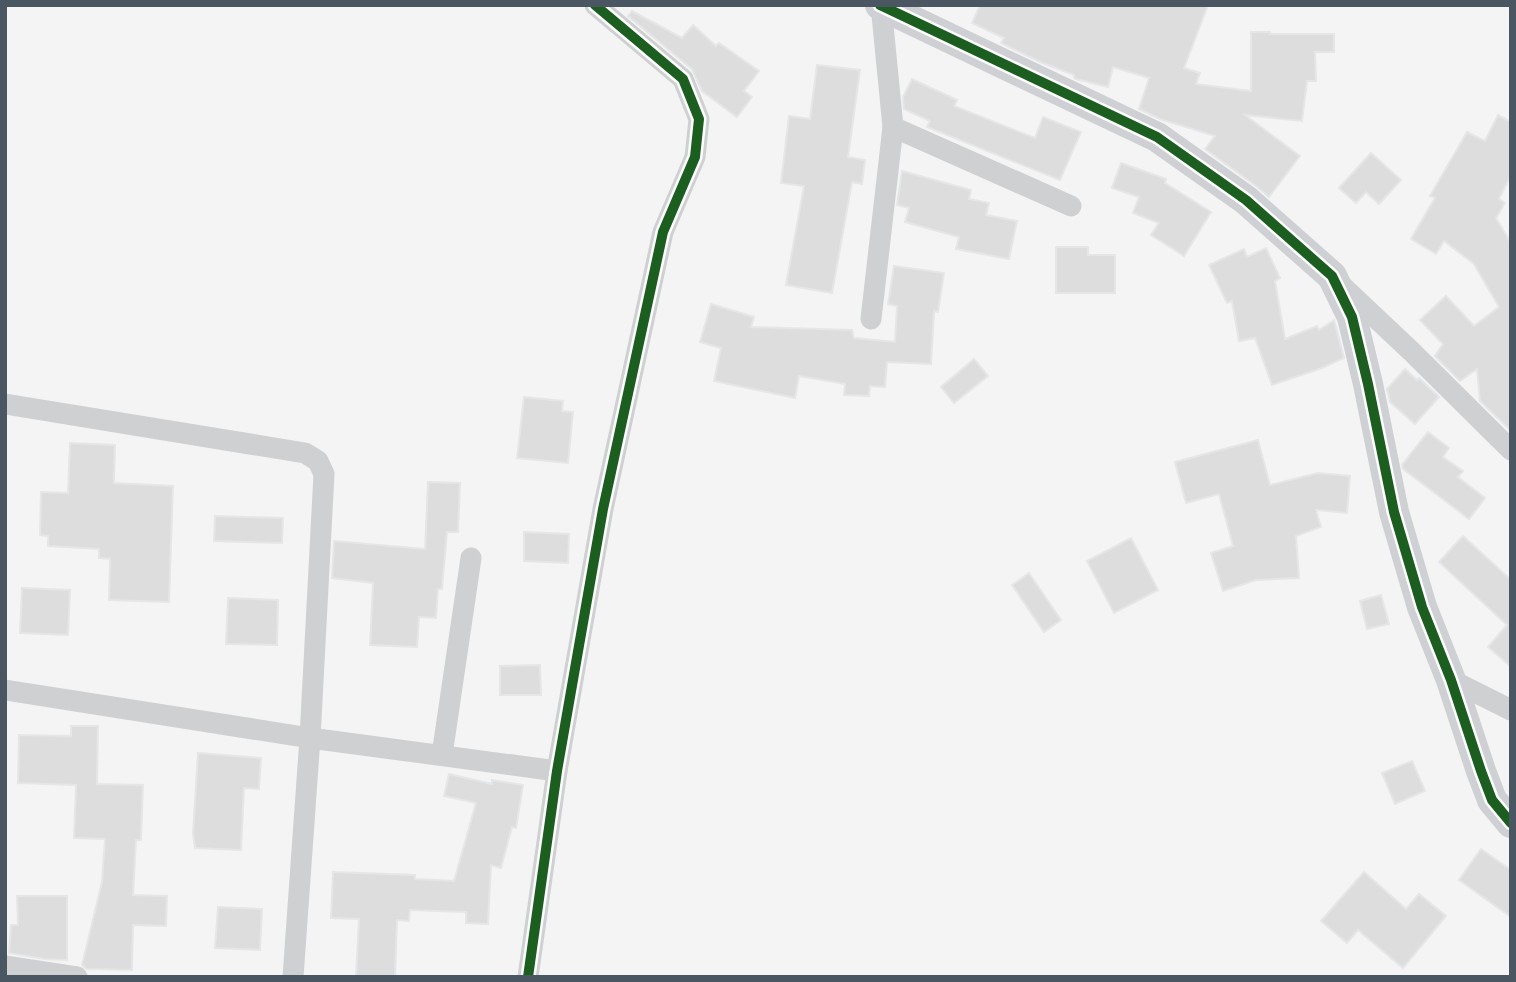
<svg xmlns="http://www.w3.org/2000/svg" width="1516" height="982" viewBox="0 0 1516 982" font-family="Mulish,sans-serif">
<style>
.building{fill:#ddddde;stroke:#e5e6e7;stroke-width:2}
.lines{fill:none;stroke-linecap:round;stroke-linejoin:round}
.street{stroke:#ced0d2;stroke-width:21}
.secondary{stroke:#ced0d4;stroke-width:30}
.cycleway-casing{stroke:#fff;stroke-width:15}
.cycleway{stroke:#1b5e20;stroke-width:10}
</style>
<rect width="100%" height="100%" fill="#f4f4f4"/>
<!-- building -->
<g class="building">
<path d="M980,5H1208L1184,68L1200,73L1196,84L1251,91V32H1270V34H1334V52H1315L1316,81H1307L1302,121L1245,115L1300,156L1269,197L1256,186L1205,149L1215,136L1160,119L1139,109L1149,78L1113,67L1108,87L1076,79L1074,78V75L1040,62L1001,43L1004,38L972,23Z"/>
<path d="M632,11L682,38L693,25L716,46L719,43L759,71L744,91L752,97L737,117L702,91L692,69L628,16Z"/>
<path d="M817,65L860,70L848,157L865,160L862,184L852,182L832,293L786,285L804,186L781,183L789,116L810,119Z"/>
<path d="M912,79L957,100L954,106L1035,138L1043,117L1081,132L1060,180L927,127L930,121L904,109L903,97Z"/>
<path d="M1498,115L1511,122V175L1499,199L1505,203L1496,218L1511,243V431L1480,401L1477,369L1460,381L1435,356L1443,344L1420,320L1446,296L1474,326L1499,307L1474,264L1444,241L1436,254L1411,239L1435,198L1430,196L1467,132L1485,141Z"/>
<path d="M1371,153L1401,180L1379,204L1366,192L1356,203L1339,188Z"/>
<path d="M1121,163L1166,179L1165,183L1211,212L1184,256L1151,235L1159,223L1133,213L1139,197L1112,188Z"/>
<path d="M902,171L971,190L969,199L989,203L986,215L1017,221L1009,259L956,249L959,237L905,222L909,208L897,205Z"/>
<path d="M1056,247H1088V255H1115V293H1056Z"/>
<path d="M1266,248L1280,278L1275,281L1285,339L1317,326L1319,330L1334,320L1344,358L1322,368L1272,385L1255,338L1239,341L1232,301L1227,303L1209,265L1244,249L1247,257Z"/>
<path d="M894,266L944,273L938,312L934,311L931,364L887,362L885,387L870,386L869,396L844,395L845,384L799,376L795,398L714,381L721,348L700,342L711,304L754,317L751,327L852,330L854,338L895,342L897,306L888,304Z"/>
<path d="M974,359L988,376L954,403L941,387Z"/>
<path d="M1405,369L1417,380L1419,378L1439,397L1415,424L1390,402L1387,389Z"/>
<path d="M524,397L563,401L562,411L573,412L568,463L517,458Z"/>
<path d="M1428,432L1449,448L1443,457L1463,471L1458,477L1485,498L1469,519L1403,469L1402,465Z"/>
<path d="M1258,440L1270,485L1318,473L1350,476L1347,513L1316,510L1321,527L1296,536L1299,578L1256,580L1223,591L1211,553L1233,546L1219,494L1186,503L1175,462Z"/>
<path d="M70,443L115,445L114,483L173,486L169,602L109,600L110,559L99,558V549L48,546V536L40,535L41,492L68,493Z"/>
<path d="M428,482L460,483L458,532H447L442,589H438L436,618L419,617L417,647L370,645L373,583L332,578L334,541L425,549Z"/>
<path d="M215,516L283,518L282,543L214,541Z"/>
<path d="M524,532L569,534L568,563L524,561Z"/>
<path d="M1463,536L1511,580V667L1488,647L1507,625L1439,562Z"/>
<path d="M1131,538L1158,590L1114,613L1087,561Z"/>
<path d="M1029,573L1061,620L1044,632L1012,585Z"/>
<path d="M22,588L70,590L68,635L20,633Z"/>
<path d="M1381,595L1389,624L1367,629L1360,601Z"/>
<path d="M228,598L278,600L277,645L226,644Z"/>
<path d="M540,665L541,695H500V666Z"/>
<path d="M71,726H98L97,784L143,785L141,840H136L133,895L167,896L166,926L133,925L132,970L87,969L82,965L102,882L105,839L74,838L76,785L18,783L19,735L71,736Z"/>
<path d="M198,753L261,758L259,789L244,788L241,850L195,848L193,833Z"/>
<path d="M1412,761L1425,791L1395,804L1382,773Z"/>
<path d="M449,774L492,784V780L523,785L516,828L512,827L501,868L491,865L488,924L466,923V912L410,910L409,921L397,920L395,977H356L359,919L331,918L333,872L415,875V879L454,881L476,803L444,796Z"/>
<path d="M1481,849L1511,870V917L1459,880Z"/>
<path d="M1364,872L1406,909L1419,894L1446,916L1403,968L1358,930L1347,943L1321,921Z"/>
<path d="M17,896H67V960L45,959L9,953L11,925H18Z"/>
<path d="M218,907L262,909L260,950L215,948Z"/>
</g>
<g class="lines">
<!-- street -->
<g class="street">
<path d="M893,127L1071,206"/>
<path d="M1342,286L1411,351L1511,450"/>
<path d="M871,319L893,127L881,5"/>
<path d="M5,404L305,453L318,461L324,474L310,738L293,977"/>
<path d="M1451,680L1511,710"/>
<path d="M5,690L310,738L557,771"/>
<path d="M442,755L471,558"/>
<path d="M5,966L77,977"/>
<path d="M528,977L557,771L603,509L663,232L695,157L699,119L683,79L595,5"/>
</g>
<!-- secondary -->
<path class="secondary" d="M880,5L1157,137L1246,200L1332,276L1352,317L1368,384L1394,512L1422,607L1451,680L1481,771L1492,800L1511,823"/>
<!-- cycleway casing -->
<g class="cycleway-casing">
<g id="cycleway">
<path d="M880,5L1157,137L1246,200L1332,276L1352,317L1368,384L1394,512L1422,607L1451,680L1481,771L1492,800L1511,823"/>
<path d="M528,977L557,771L603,509L663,232L695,157L699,119L683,79L595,5"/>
</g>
</g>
<!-- cycleway -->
<use href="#cycleway" class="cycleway"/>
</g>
<!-- border -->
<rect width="1516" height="982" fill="none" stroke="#4a5661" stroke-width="14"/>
</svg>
